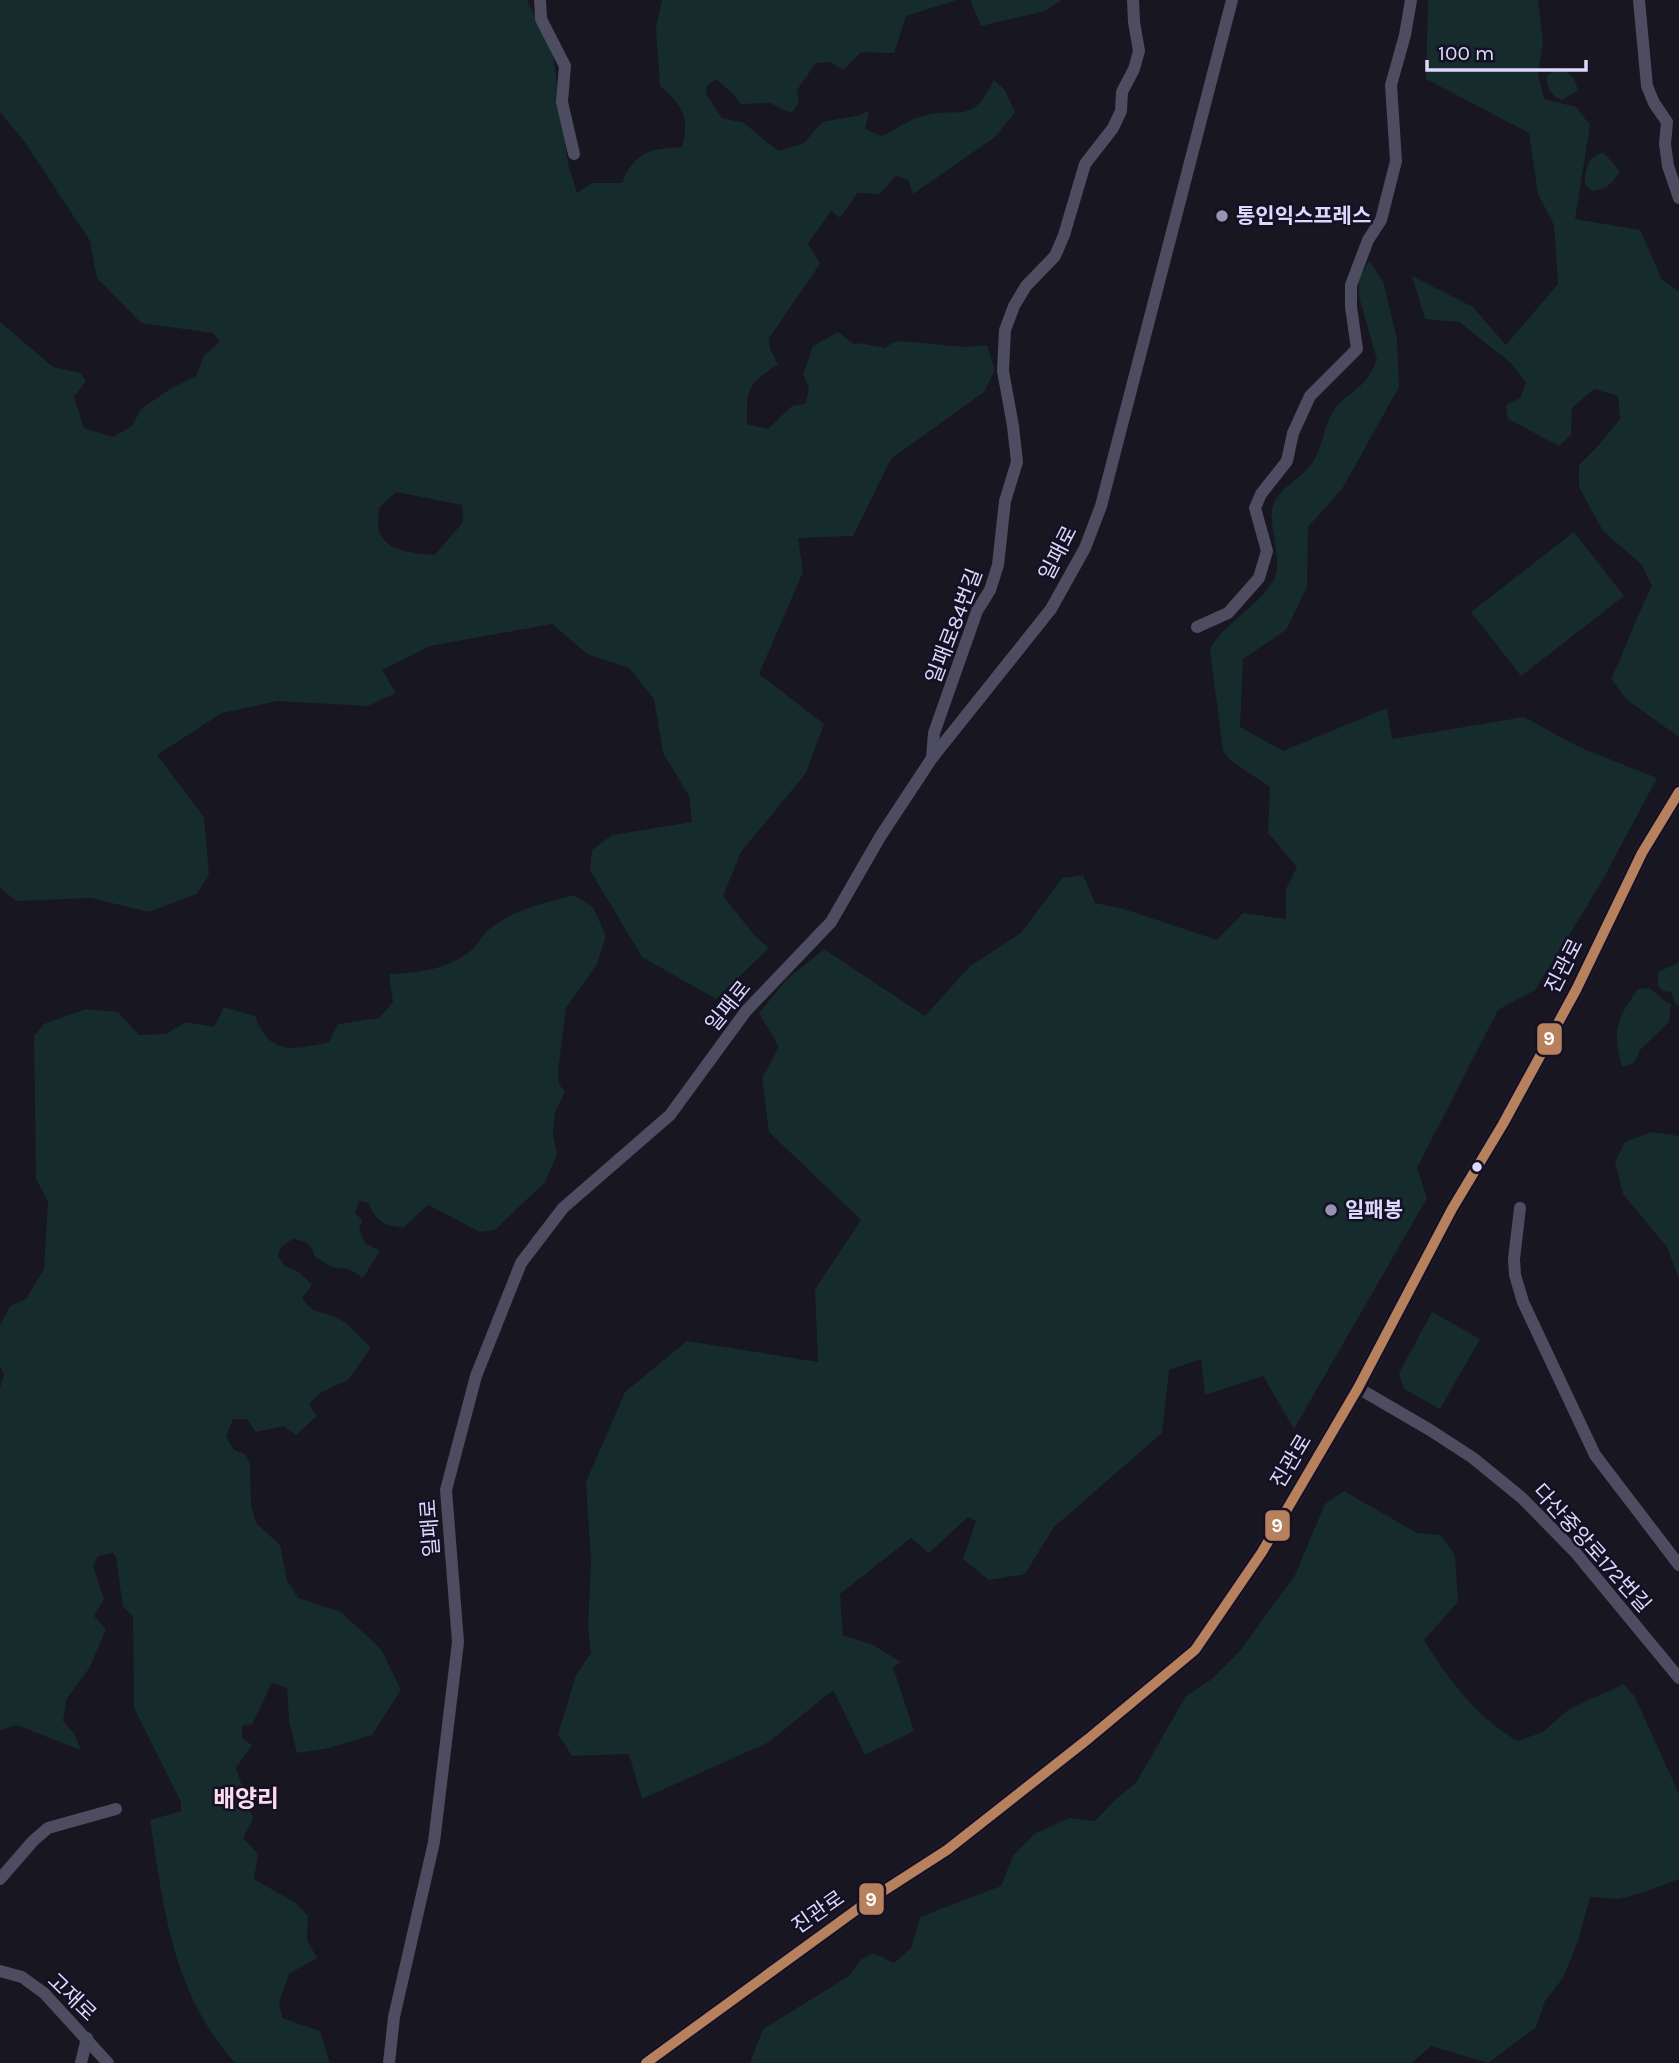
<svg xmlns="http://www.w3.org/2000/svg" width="1679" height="2063" viewBox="0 0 1679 2063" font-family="Karla,'Noto Sans KR',sans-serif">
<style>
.green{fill:#152b2c;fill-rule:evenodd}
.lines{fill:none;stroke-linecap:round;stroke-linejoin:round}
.minor{stroke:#4d4c60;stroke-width:12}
.major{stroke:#554d64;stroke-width:16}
.bus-1-casing{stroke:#151125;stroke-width:16}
.bus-1{stroke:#b6815c;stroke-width:10}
.poi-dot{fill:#9894af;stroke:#151125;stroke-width:2.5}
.bus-dot{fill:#ddd8fc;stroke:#151125;stroke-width:2.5}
.labels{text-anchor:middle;stroke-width:5;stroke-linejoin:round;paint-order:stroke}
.poi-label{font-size:21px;font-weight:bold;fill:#ddd8fc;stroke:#151125;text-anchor:start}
.street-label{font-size:21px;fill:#ddd8fc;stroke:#151125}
.quarter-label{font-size:24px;font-weight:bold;fill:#fcdaef;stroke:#151125}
.line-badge{stroke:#151125;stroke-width:2.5}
.badge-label{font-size:19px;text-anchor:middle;font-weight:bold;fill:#fff}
</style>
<rect width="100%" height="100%" fill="#181620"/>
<!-- green -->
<g class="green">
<path d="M0,0H527L553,54L568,164L577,193L592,183H622C635,151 650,149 682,147C690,117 683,106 660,86L656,27L662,0H957L906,16L894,53L861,52L844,70L829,62L816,63L797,90L799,103L791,113L770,103L741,104L732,93L716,79L707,86L706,94L722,118L744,123L778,151L804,143L822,122L856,116L869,111L865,129L882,136C895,130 908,120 922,116C960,105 970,128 994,80L1005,90L1015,112L995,137L913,194L908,180L896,176L880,194L857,193L840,218L831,211L808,244L820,264L769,338L770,349L778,364C747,385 747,387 747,424L768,429L792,406L805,404L809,389L803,374L813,346L838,332L855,345L859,343L885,348L892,343L901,341L964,347L987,345L995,370L984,392L891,459L853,536L798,538L803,572L759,674L824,724L806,773L741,852L723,896L755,936L769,948L716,999L642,957L590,870L592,850L612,835L692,822L689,796L663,753L654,699L629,668L587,654L552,624L430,646L382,670L396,693L368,706L278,701L222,713L157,755L204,817L209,874L197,894L149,912L91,898L16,901L0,888V322L53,367L81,373L86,381L74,397L84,428L113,437L132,426L141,409L170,389L196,376L204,355L220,342L213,333L141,323L97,278L90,241L24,141L0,112ZM396,492L462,505L463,522L435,555C417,553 386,553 379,531C377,525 379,514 379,508Z"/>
<path d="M970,0H1062L1045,11L981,26Z"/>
<path d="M1428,0H1538L1543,42L1538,74L1544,99L1576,107L1590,125L1575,219L1640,230L1662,280L1679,291V737L1627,700L1611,679C1626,648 1636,617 1652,586L1642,565L1603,531L1579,487V465L1597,447L1620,419L1618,396L1594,389L1572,408L1571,435L1559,446L1508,419L1506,405L1520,398L1526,383L1511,363L1459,322L1425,319L1412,276L1473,307L1506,345L1558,284L1554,225L1538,194L1529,133L1426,79Z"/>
<path d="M1564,70L1574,78L1578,90L1562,100C1551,96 1546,89 1547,76L1553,71Z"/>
<path d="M1604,153L1620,171C1612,184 1607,189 1592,191L1585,184C1585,169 1587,156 1604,153Z"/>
<path d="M1369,261L1383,281L1397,339L1399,387L1342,489L1308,527L1307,587L1286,630L1243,659L1240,727L1283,751L1387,708L1392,739L1524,717L1579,747L1657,778L1601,883L1535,990L1498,1010L1417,1168L1427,1198L1294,1429L1263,1376L1205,1395L1201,1359L1169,1370L1162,1433L1054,1527L1025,1574L989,1580L963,1559L976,1521L968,1517L929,1553L911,1538L840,1594L843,1635L873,1645L901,1662L893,1667L914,1731L865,1755L833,1690L769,1742L642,1799L629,1754L572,1756L558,1734L576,1675L591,1653L588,1628L591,1562L586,1482L625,1392L687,1341L818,1362L815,1289L861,1220L769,1132L762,1078L779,1047L759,1013L787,979L824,949L925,1016L970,966L1021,933L1062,878L1083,875L1095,903L1124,909L1217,940L1243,913L1286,919V889L1297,867L1268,833L1270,787L1231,761L1223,751L1210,650C1224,621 1259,608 1274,579C1284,560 1267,525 1273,505C1279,487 1303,478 1313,462C1323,446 1324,423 1335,408C1342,398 1355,392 1363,383C1369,377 1373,368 1377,360L1359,297L1358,280Z"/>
<path d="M1574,532L1624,596L1521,676L1471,612Z"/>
<path d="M573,895L593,907L606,936L597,964L566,1008L558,1071L559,1084L565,1092L555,1112L553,1134L557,1154L545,1182L495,1230L480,1232L428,1205L404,1227C387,1227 374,1221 369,1203L359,1201L355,1213L362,1220L359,1229L365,1243L380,1251L363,1278L349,1269L332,1267L315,1257C312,1244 305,1240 292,1239L280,1248L278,1256L285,1266L299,1272L312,1285L302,1298C314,1317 326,1310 341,1320C352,1327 362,1339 371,1348L348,1380L321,1392L309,1404L317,1416L296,1435L284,1426L256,1432L247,1419H233L226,1436L234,1450L245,1454L250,1464L251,1505L256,1523L280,1545L287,1580L298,1598L341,1612L381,1649L401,1690L372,1735L329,1748L297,1753L289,1721L287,1688L272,1683L252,1724L242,1726V1738L252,1745L236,1768L253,1819L243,1838L258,1854L254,1879L296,1903L308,1916L307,1940L317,1958L289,1974L279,2002L282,2018L320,2031L330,2063H235C172,1992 164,1910 150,1820L181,1811V1802L134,1708L133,1616L123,1607L116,1557L113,1553L98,1556L93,1566L104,1599L94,1616L106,1629L90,1667L66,1700L63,1721L74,1733L81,1750L16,1725L0,1731V1388L4,1374L0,1367V1325L10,1306L26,1299L44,1269L48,1202L36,1179L34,1036L44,1024L86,1009L118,1012L139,1035L166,1034L186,1022L214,1027L224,1007L255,1016C270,1056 293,1050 329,1042L338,1024L379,1018L393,1002L389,974C419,973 452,969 475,947C480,941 483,934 488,930C513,910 543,903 573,895Z"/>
<path d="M1679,962V1005H1676L1671,992L1663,991L1658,986V972Z"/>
<path d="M1649,988L1671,1005L1669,1022L1640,1050L1634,1063L1622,1067C1612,1029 1616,1020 1638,989Z"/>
<path d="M1651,1132L1679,1136V1279L1667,1247L1623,1194L1615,1162L1625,1142Z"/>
<path d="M1432,1312L1480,1339L1440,1409L1404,1389L1399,1373Z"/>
<path d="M1344,1491L1417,1533L1441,1535L1455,1556L1458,1602L1424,1640C1448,1679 1478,1719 1518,1741L1543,1732L1569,1709L1624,1684L1635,1697L1679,1794V1879L1642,1893L1618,1899L1590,1897L1578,1941L1563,1978L1545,2001L1536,2027L1488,2063L1431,2046L1412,2063H750L763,2029L849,1976L860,1960L873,1953L894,1963L911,1948L920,1917L1001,1886L1013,1856L1034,1834L1069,1818L1095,1821L1117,1798L1136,1783L1186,1696L1212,1679L1240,1651L1295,1575L1325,1504Z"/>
</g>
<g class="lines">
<!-- minor -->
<g class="minor">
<path d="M540,0L541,19L565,66L562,102L574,154"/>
<path d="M1639,0L1647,86L1654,103L1667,122L1665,144L1668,166L1679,198"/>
<path d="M1197,627L1228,613L1259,578L1267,551L1255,508L1261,494L1287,461L1293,433L1310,396L1357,349L1351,307V285L1368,240L1381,220L1396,161L1391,85L1405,35L1411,0"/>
<path d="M932,758L934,733L977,611L990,590L998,565L1005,501L1017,462L1013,426L1003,371L1005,330L1014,306L1026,286L1055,256L1064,235L1085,164L1113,128L1121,111L1122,92L1134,69L1139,51L1134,22L1133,0"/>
<path d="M1520,1208L1514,1259L1515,1275L1523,1302L1595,1455L1679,1565"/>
<path d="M1358,1388L1430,1430L1473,1458L1522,1498L1575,1552L1679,1678"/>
<path d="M0,1879L33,1841L48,1828L116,1809"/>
<path d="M0,1971L22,1977L44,1993L108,2063"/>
<path d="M81,2063L87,2038"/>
<path d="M389,2063L394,2017L434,1842L458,1642L446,1490L476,1376L521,1263L563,1208L670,1115L746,1011L831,922L880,837L932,758L1051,609L1085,548L1101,506L1232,0"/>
</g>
<!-- major -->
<path class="major" d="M646,2063L874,1897L947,1850L1088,1739L1195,1650L1262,1552L1358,1388L1452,1209L1503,1124L1576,990L1642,853L1679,792"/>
<!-- bus-1 casing -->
<g class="bus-1-casing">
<path id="bus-1" d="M646,2063L874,1897L947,1850L1088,1739L1195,1650L1262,1552L1358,1388L1452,1209L1503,1124L1576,990L1642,853L1679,792"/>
</g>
<!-- bus-1 -->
<use href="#bus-1" class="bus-1"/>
</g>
<!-- markers -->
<g class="poi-dot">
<circle cx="1222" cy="216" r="7"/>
<circle cx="1331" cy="1210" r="7"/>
</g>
<circle class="bus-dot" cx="1477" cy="1167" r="6"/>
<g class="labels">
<!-- poi labels -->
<g class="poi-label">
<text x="1236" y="223">통인익스프레스</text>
<text x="1345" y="1217">일패봉</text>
</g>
<!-- street labels -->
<g class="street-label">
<text transform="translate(1058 553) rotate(-63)" y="7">일패로</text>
<text transform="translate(954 626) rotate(-69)" y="7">일패로84번길</text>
<text transform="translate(1564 966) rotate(-63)" y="7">진관로</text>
<text transform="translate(728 1006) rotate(-51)" y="7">일패로</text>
<text transform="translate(1291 1461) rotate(-59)" y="7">진관로</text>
<text transform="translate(430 1528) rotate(-94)" y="7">일패로</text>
<text transform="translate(1592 1548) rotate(48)" y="7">다산중앙로172번길</text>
<text transform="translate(818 1912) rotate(-35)" y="7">진관로</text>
<text transform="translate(72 1997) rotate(44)" y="7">고재로</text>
</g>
<!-- quarter labels -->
<g class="quarter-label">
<text x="246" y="1807">배양리</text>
</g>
</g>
<g class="line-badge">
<rect x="1536" y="1022" width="27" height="34" rx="7" fill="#b6815c"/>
<rect x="1264" y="1509" width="27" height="33" rx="7" fill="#b6815c"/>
<rect x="858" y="1882" width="27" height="34" rx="7" fill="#b6815c"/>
</g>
<g class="badge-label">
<text x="1549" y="1045">9</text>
<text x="1277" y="1532">9</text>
<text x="871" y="1906">9</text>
</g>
<!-- scale -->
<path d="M1427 60v10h159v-10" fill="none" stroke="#ddd8fc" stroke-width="3.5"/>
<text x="1438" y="60" font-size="21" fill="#ddd8fc" stroke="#151125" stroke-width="5" paint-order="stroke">100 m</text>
</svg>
